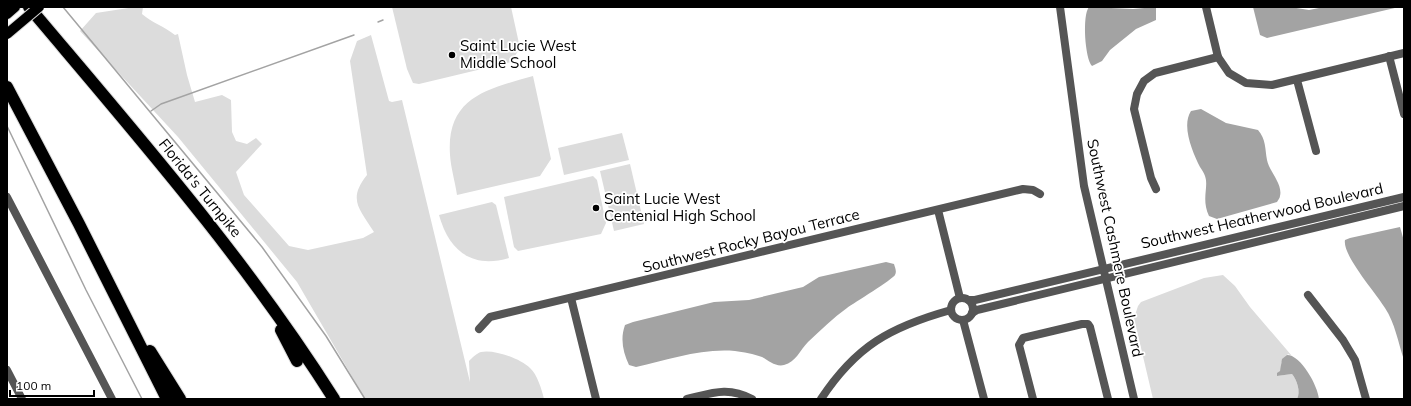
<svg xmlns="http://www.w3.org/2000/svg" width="1411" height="406" viewBox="0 0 1411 406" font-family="Mulish,sans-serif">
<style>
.green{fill:#dcdcdc}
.water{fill:#a3a3a3}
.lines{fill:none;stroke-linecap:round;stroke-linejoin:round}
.stream{stroke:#a3a3a3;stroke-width:1.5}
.major-casing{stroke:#dbdbdb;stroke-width:12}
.highway-casing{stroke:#dbdbdb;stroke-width:14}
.minor{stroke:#555;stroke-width:8}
.major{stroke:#000;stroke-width:10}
.highway{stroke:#000;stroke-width:12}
.major-bridge-casing{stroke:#dbdbdb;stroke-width:12;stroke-linecap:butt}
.major-bridge{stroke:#000;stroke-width:10}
.poi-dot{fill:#000;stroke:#fff;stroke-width:1.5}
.labels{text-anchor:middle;stroke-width:3.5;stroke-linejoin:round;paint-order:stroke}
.poi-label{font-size:15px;fill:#000;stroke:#fff;text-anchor:start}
.street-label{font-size:15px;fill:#000;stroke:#fff}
</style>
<rect width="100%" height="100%" fill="#fff"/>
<!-- green -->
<g class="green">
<path d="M135,7H143L142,14C152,23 164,26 175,35L178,34L187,75L195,102L222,95L231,100L232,132L236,141L247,144L256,138L262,144L236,172L244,195L289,246L308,250L363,238L374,232C360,209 347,200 367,175L350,61L357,41L371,35L389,101L392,102L402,100L470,382L469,361C472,358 477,353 481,352C494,349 521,359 530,368C537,374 542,390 544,399H365L297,282L178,137L80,31L96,13Z"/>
<path d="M392,7H511L520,48L511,62L419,84L413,83L407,69Z"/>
<path d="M533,76L551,159L540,176L457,195C455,181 451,169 450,155C446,97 488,89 533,76Z"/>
<path d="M622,133L629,160L564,175L558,148Z"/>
<path d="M630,164L644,224L614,231L600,171Z"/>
<path d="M593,176L597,180L606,223L601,234L518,251L514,247L504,197Z"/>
<path d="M492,202L496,205L509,258C472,269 449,251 439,215Z"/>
<path d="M1223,275L1235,286L1250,307L1292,356L1288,354L1281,363L1282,368L1277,376L1292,374C1297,380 1301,392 1297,399H1153L1134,318L1138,306L1141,302L1204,278Z"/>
</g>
<!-- water -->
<g class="water">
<path d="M1089,7L1133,9L1156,7V20L1136,29L1110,50L1102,61L1092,66C1085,59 1082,15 1089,7Z"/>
<path d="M1253,7H1290L1309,10L1324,7H1399L1267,38L1260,35Z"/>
<path d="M1201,109L1226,123L1258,130C1266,139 1265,149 1267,160C1269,171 1283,184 1280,196C1280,198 1278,200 1277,202L1217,219L1209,216C1201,199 1209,187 1205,176C1204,173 1202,170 1200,167C1193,153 1181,126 1191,111Z"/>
<path d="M1400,227L1404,241V360C1398,342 1395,323 1385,308C1376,293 1342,255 1345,240L1350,238Z"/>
<path d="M886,262L894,264C895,268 897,271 895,275C893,279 854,303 847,308C833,318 821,330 808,342C800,350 796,362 784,365C776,367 769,361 762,357C754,354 743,352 735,351C701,348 668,360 636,367L629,365C623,352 620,339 625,325L633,322L714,302L749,300L803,287L819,277Z"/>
<path d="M1287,355C1301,355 1318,386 1319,399H1297C1301,392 1297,380 1292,374L1277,376V373L1280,371L1282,359Z"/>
</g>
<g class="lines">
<!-- stream -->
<g class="stream">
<path d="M63,7L262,247L326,336L365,399"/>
<path d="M378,22L383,20"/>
<path d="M151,111L161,104L354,35"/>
<path d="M7,126L86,290L142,399"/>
</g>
<!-- major casing -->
<g class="major-casing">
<path id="major" d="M7,14L15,7"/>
</g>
<!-- highway casing -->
<g class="highway-casing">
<g id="highway">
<path d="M29,7C136,134 245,258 334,399"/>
<path d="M7,87L79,224L167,399"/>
<path d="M281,330L297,361"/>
<path d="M150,351L180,399"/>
</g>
</g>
<!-- minor -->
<g class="minor">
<path d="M1060,7L1084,186L1134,399"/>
<path d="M1206,7L1218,57L1229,73L1246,83L1272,85L1404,53"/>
<path d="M1389,56L1404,114"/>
<path d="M1297,80L1316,151"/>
<path d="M1156,189L1151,178L1134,109L1137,94L1144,81L1155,73L1218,57"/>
<path d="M7,197L112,399"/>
<path d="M938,210L960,298"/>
<path d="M1308,295L1343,340L1355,360L1366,399"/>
<path d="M571,298L596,399"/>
<circle cx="962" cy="309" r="11"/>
<path d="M969,300H975L1404,197"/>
<path d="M972,313L977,310L1404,206"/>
<path d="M963,320L984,399"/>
<path d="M479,329L490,317L1023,189L1033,190L1040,194"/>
<path d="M7,370L22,399"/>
<path d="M687,399C712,393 728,386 752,399"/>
<path d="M821,399C856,346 890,327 951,310"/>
<path d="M1033,399L1019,345L1023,338L1082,324H1088L1090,327L1108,399"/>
</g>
<!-- major -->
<use href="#major" class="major"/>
<!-- highway -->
<use href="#highway" class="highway"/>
<!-- major-bridge casing -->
<g class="major-bridge-casing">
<path id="major-bridge" d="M7,34L39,7"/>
</g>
<!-- major-bridge -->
<use href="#major-bridge" class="major-bridge"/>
</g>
<!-- markers -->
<g class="poi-dot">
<circle cx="452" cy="55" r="4"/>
<circle cx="596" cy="208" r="4"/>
</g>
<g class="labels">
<!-- poi labels -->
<g class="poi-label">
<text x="460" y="51">Saint Lucie West<tspan x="460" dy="17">Middle School</tspan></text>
<text x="604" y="204">Saint Lucie West<tspan x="604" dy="17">Centenial High School</tspan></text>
</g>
<!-- street labels -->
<g class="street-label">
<text transform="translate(200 188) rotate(51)" y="5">Florida's Turnpike</text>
<text transform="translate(1262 216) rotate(-13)" y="5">Southwest Heatherwood Boulevard</text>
<text transform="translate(751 241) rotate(-14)" y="5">Southwest Rocky Bayou Terrace</text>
<text transform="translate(1115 248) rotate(78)" y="5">Southwest Cashmere Boulevard</text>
</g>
</g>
<!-- border -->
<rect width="1411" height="406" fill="none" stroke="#000000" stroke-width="16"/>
<!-- scale -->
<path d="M10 390v6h84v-6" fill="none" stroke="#000000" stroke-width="2"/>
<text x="16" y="390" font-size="12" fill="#000000" stroke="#ffffff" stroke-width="3" paint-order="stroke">100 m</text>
</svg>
